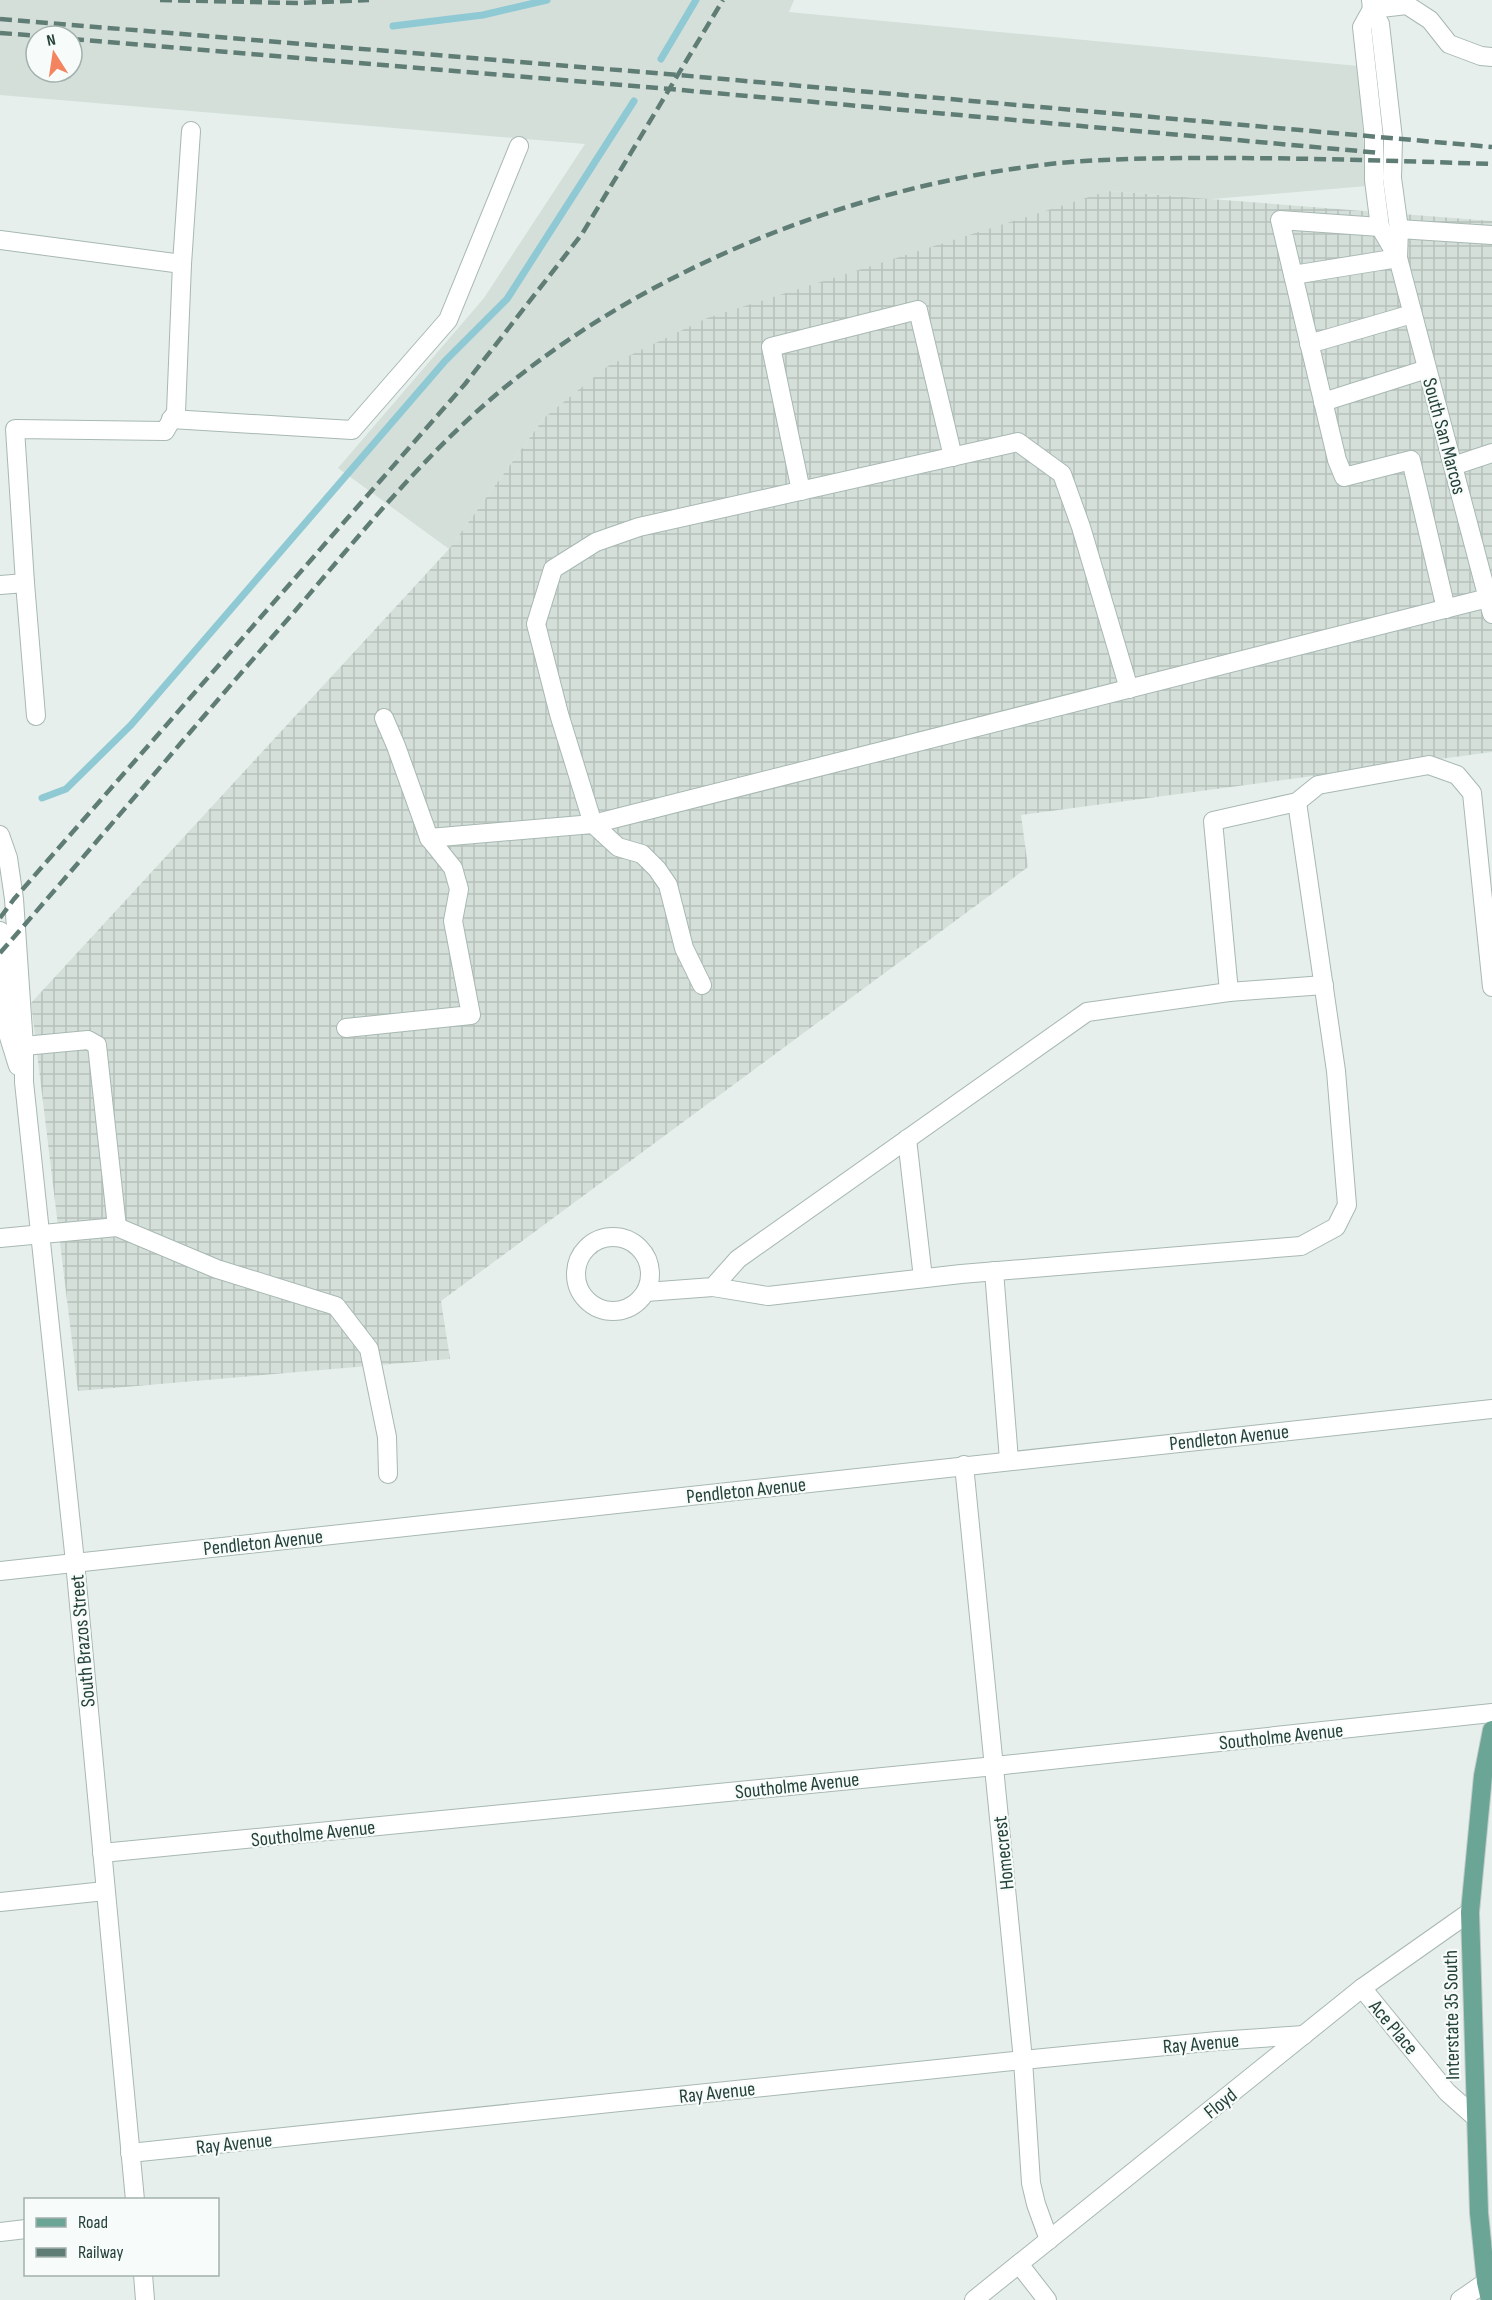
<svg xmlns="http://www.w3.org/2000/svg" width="1492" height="2300" viewBox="0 0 1492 2300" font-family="'Sofia Sans Condensed',sans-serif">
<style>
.built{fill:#d4dfda;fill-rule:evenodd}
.industrial{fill:url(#industrial-grid)}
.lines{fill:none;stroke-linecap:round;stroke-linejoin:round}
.stream{stroke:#8ec9d4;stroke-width:7}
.minor-casing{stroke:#a8b8b2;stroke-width:20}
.major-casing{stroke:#c2cac8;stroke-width:20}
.minor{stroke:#fff;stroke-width:18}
.major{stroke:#6aa596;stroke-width:18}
.rail{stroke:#5f7d75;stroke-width:4.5;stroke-dasharray:12 6;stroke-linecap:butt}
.labels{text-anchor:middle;stroke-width:4.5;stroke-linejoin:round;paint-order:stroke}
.street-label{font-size:20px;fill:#24423a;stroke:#f7fbf9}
</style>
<defs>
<pattern id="industrial-grid" width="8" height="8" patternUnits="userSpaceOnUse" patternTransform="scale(1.5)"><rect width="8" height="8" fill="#d4dfda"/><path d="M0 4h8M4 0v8" fill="none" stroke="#b6c1bc"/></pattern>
</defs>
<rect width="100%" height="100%" fill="#e6efeb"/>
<!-- built -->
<path class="built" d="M0,0H794L789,12L1358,66L1367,186L1212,199L1108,191L544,418L449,549L338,468L484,298L585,144L0,95ZM36,36H72V72H36Z"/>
<!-- industrial -->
<path class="industrial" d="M1108,191L1492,221V752L1021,815L1028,867L441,1301L450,1359L78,1391L31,1003L449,549L544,418L608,366L707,318Z"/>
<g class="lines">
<!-- stream -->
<g class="stream">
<path d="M393,26L483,15L547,0"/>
<path d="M661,59L696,0"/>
<path d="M42,798L66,789L131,725L445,361L507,299L634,101"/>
</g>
<!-- minor casing -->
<g class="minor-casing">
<g id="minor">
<path d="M1371,0L1372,9L1380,24L1393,139L1392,178L1399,229L1398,258"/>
<path d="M1372,9L1362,27L1374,138V180L1380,227L1398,258L1492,614"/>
<path d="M1372,9L1407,5L1430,20L1449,44L1481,56L1492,57"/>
<path d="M1380,227L1280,220L1337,460L1344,477L1411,460L1446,609"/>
<path d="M1399,229L1492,235"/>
<path d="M0,240L182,264L176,412L165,431L15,429L25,583"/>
<path d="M182,264L191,131"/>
<path d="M1293,275L1398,258"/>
<path d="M1309,344L1412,314"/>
<path d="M1323,402L1427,369"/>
<path d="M171,419L352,430L448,320L519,146"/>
<path d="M1453,466L1492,453"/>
<path d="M801,491L771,347L918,310L953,457"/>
<path d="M0,585L25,583L36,716"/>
<path d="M384,718L396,746L429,838L593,824L1488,598"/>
<path d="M0,835L8,858L14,899L24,1046V1082L75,1562L135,2200"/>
<path d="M0,931L9,1037L18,1066"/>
<path d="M702,985L684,948L668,885L657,869L642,854L618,847L593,824L559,714L536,624L553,569L596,542L639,527L1018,442L1062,474L1081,527L1129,689"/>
<path d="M1229,992L1324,985"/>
<path d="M346,1028L471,1015L453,921L459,889L453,868L429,838"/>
<path d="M24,1046L88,1040L97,1045L117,1227"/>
<path d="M907,1139L923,1278"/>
<circle cx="613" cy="1274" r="37"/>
<path d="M0,1238L117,1227L217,1269L336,1306L369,1349L387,1437L388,1474"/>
<path d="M994,1271L1009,1460"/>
<path d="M713,1287L768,1296L961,1274L1301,1246L1336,1227L1347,1205L1336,1071L1297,802"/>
<path d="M646,1292L713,1287L738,1259L1087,1012L1229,992L1213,821L1297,802L1318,785L1429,765L1457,775L1472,793L1492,987"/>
<path d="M964,1465L1023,2060L1031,2183L1036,2204L1049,2240"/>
<path d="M0,1571L1492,1409"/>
<path d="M102,1853L995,1766L1492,1713"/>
<path d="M0,1902L105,1891"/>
<path d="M1362,1988L1447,2092L1475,2117"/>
<path d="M130,2153L1023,2060L1217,2041L1304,2035"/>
<path d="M0,2232L26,2229"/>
<path d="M1019,2264L1047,2300"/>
<path d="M143,2274L145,2300"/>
<path d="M974,2300L1362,1988L1470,1912"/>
<path d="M1460,2300L1486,2282"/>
</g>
</g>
<!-- major casing -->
<g class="major-casing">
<path id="major" d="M1490,2300L1486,2282L1479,2213L1470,1912L1483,1776L1492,1730"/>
</g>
<!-- minor -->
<use href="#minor" class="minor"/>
<!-- major -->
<use href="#major" class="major"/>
<!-- rail -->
<g class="rail">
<path d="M160,0L296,3L369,0"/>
<path d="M0,19L678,75L1492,147"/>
<path d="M0,33L41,36"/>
<path d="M72,39L670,89L1381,153"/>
<path d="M0,918L14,899L465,384L582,234L723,0"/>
<path d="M0,953C99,840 196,724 295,611C359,536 422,457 498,393C650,266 854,186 1050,164C1107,158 1164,158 1221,158C1311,158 1402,161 1492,164"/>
</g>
</g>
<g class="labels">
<!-- street labels -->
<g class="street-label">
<text transform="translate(1445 436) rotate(75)" y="7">South San Marcos</text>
<text transform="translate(1229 1437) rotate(-6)" y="7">Pendleton Avenue</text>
<text transform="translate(746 1490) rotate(-6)" y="7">Pendleton Avenue</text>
<text transform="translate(263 1542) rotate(-6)" y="7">Pendleton Avenue</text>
<text transform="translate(82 1641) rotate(-95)" y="7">South Brazos Street</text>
<text transform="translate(1281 1736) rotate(-6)" y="7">Southolme Avenue</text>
<text transform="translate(797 1785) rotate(-6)" y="7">Southolme Avenue</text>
<text transform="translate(313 1833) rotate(-6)" y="7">Southolme Avenue</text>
<text transform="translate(1003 1853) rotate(-96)" y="7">Homecrest</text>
<text transform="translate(1451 2015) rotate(-91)" y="7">Interstate 35 South</text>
<text transform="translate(1394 2027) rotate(50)" y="7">Ace Place</text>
<text transform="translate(1201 2043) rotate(-5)" y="7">Ray Avenue</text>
<text transform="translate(717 2092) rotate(-6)" y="7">Ray Avenue</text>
<text transform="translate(1220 2103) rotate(-39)" y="7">Floyd</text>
<text transform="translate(234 2143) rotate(-6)" y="7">Ray Avenue</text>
</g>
</g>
<!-- legend -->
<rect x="24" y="2198" width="195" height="78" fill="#f7fbf9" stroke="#a3b1ad" stroke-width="1.5"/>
<rect x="36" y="2218" width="30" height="9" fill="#6aa596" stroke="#a3b1ad" stroke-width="1.5"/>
<text x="78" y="2228" font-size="18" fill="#24423a">Road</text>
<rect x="36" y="2248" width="30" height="9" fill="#5f7d75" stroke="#a3b1ad" stroke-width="1.5"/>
<text x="78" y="2258" font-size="18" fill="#24423a">Railway</text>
<!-- north arrow -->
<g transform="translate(54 54) rotate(348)"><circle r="28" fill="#f7fbf9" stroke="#a3b1ad" stroke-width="1.5"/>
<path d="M0-4.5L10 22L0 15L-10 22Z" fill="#f4845f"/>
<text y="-9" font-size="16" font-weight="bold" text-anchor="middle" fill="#24423a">N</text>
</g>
</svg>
